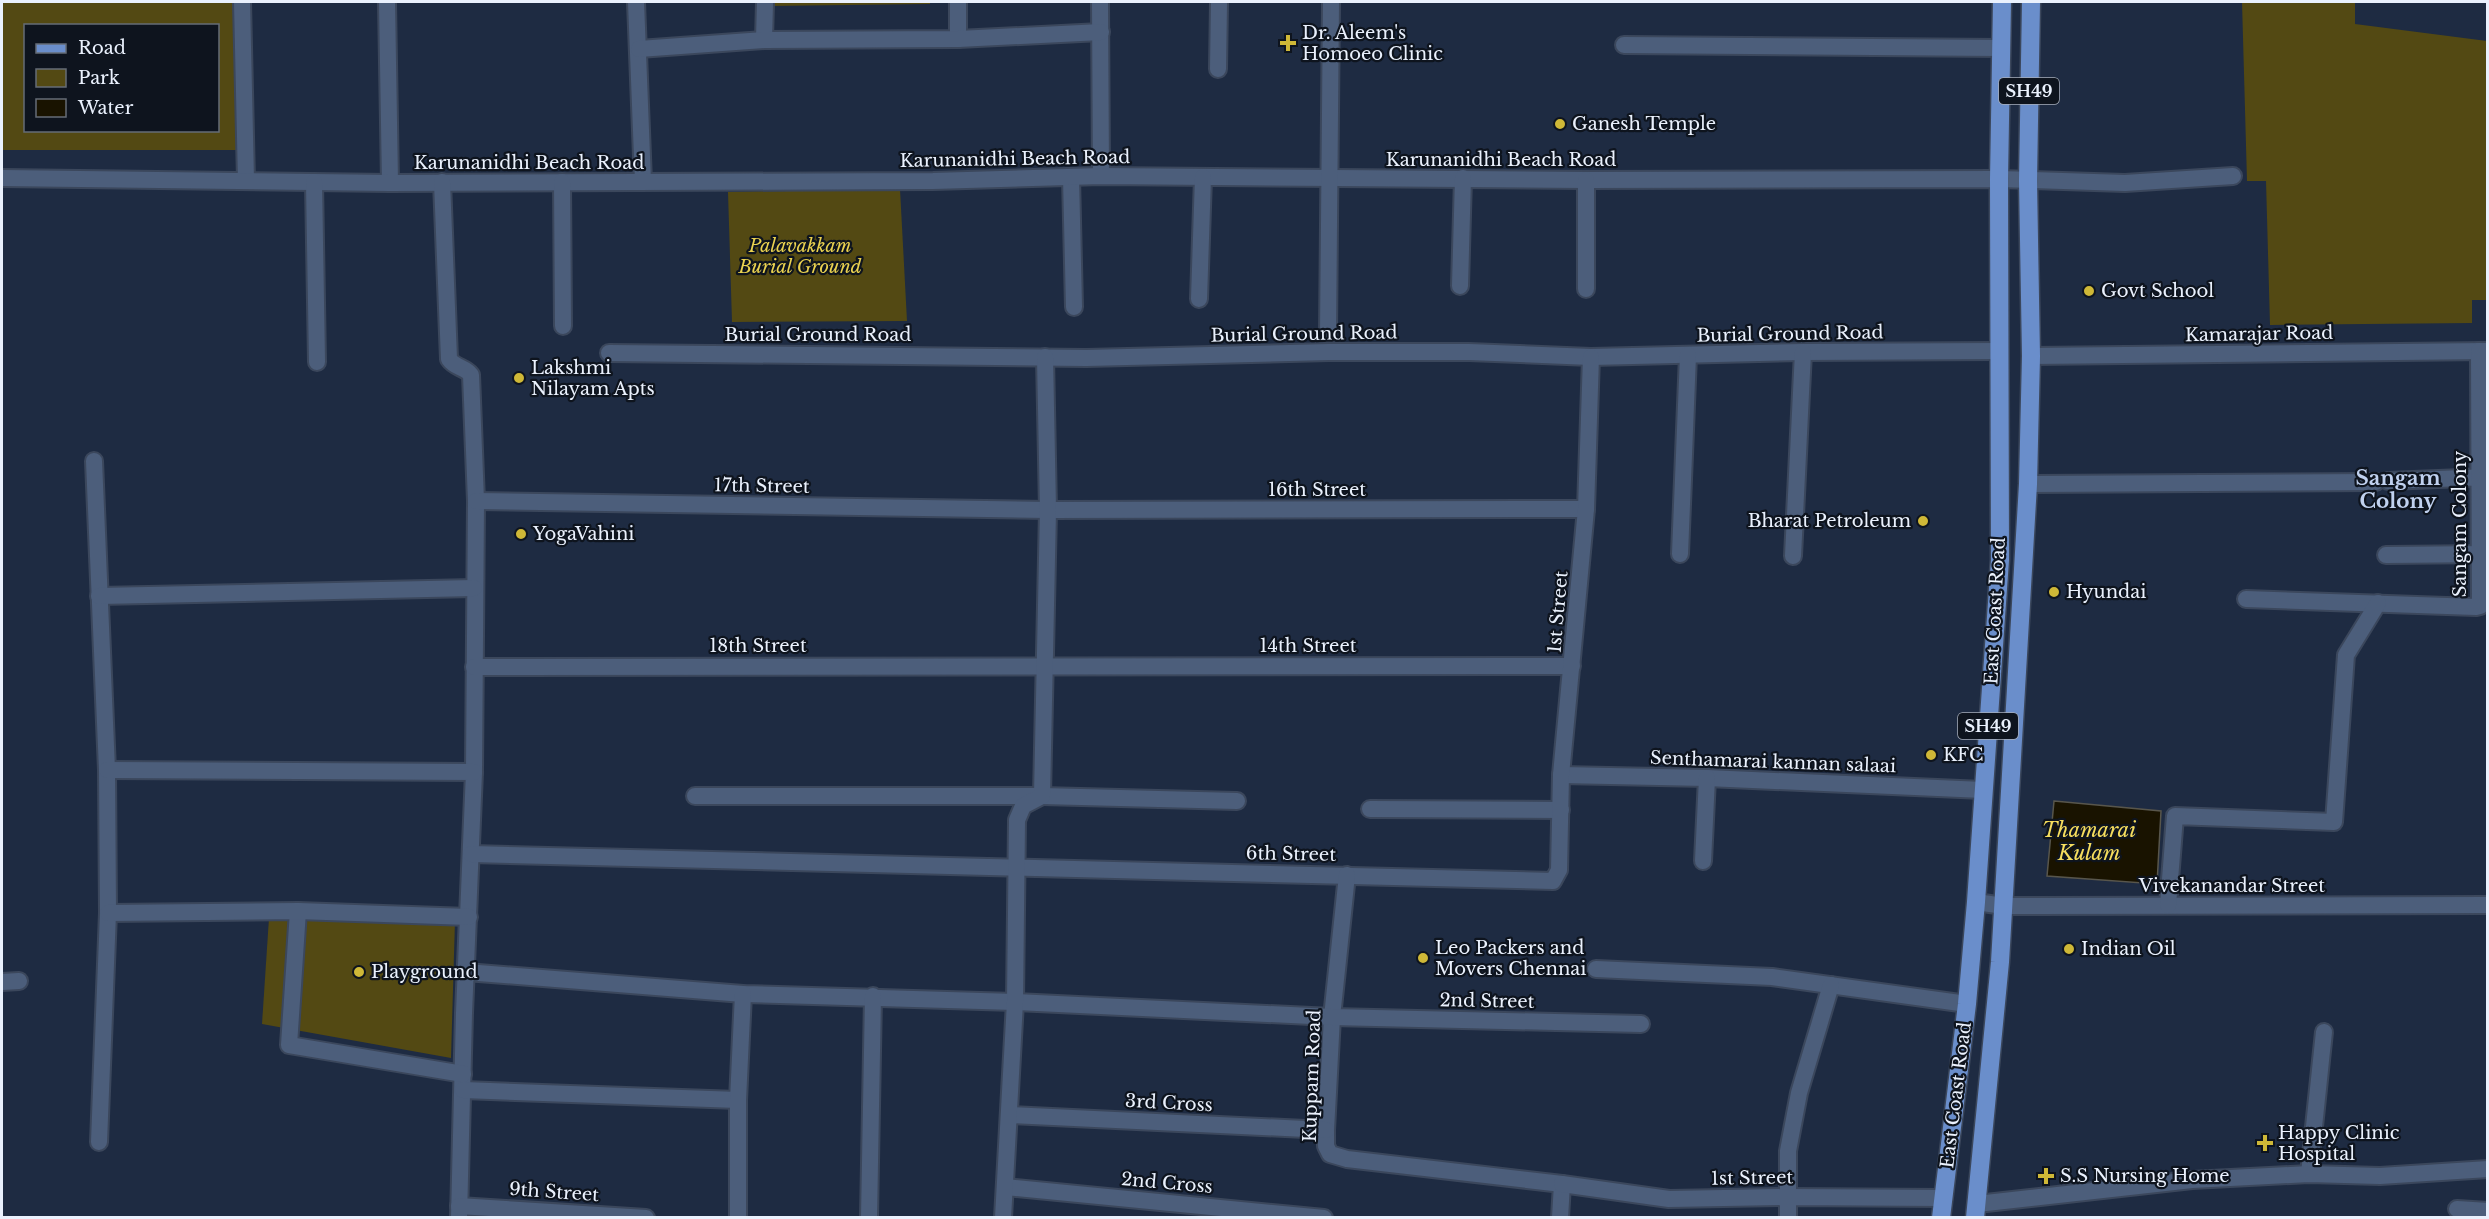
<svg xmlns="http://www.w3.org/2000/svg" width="2489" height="1219" viewBox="0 0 2489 1219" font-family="'Libre Baskerville',serif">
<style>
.green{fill:#534913;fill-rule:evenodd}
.water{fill:#191300;stroke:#58564c;stroke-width:1.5}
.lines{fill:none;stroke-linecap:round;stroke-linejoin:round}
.street-casing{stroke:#3b475c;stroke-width:20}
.primary-casing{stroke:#3b475c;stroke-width:21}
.street{stroke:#4c5e7b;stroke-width:16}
.primary{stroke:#6a8ecb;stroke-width:18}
.poi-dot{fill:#cfb837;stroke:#0e141e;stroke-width:2}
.labels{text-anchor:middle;stroke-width:4.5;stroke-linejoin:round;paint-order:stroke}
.shield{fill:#0e141e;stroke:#a8afba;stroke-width:1.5}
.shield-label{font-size:16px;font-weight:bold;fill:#eaf1fd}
.poi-label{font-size:18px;fill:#eaf1fd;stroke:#0e141e;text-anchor:start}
.street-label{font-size:18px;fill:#eaf1fd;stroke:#0e141e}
.park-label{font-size:18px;font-style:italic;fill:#ead250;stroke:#0e141e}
.neighbourhood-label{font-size:20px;font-weight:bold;fill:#c0d1ef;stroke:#0e141e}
.water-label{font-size:20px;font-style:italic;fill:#f6de5e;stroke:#0e141e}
</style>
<rect width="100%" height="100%" fill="#1e2b42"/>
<!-- green -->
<g class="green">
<path d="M2,2H235L240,150H2ZM26,26H218V130H26Z"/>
<path d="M767,2H930V4L767,6Z"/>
<path d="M2242,2H2355V24L2487,41V300H2472V323L2270,325L2266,181H2247Z"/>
<path d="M900,189L907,321L732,322L728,192Z"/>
<path d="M269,918L455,920L451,1058L262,1024Z"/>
</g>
<!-- water -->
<path class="water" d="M2054,801L2161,811L2157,884L2047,876Z"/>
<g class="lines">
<!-- street casing -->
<g class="street-casing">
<g id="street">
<path d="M242,2L246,181"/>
<path d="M387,2L390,183"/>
<path d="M636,2L643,182"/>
<path d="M1100,2L1101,176"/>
<path d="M958,39V2"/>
<path d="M764,40L765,2"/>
<path d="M1624,45L2001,48"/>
<path d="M639,49L764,40L958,39L1101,32"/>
<path d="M1218,69L1219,2"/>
<path d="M1071,177L1074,307"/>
<path d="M2,178L390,183L933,181L1101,176L1586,180L1999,179L2125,183L2233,176"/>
<path d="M1586,180V289"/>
<path d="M314,182L317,362"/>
<path d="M442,182L449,359C455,368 465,367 471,375L476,501L474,772L464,1013L459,1218"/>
<path d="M562,182L563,326"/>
<path d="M1460,286L1463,178"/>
<path d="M1199,299L1203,177"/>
<path d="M1328,334L1331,2"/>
<path d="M609,353L1086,358L1329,352H1469L1591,357L1803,352L1999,351"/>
<path d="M2031,356L2488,351"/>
<path d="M94,461L107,770L108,913L99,1142"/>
<path d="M2388,481L2488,477"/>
<path d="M2028,484L2376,482"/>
<path d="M476,501L1048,510L1586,509"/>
<path d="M1680,554L1688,355"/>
<path d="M2386,555L2488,554"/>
<path d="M1793,556L1803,352"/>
<path d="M99,596L474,588"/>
<path d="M2246,599L2476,607L2480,606L2479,351"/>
<path d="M474,667L1572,666"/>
<path d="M107,770L474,772"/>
<path d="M1561,775L1707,778L1983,790"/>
<path d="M695,796H1042L1237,801"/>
<path d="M1370,809L1561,810"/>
<path d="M471,854L1553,881L1559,870L1561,775L1586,509L1591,357"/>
<path d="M1703,861L1707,778"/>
<path d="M1347,875L1332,1017L1326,1130V1146L1330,1154L1347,1159L1562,1184L1560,1218"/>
<path d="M1976,902L2004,906L2488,905"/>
<path d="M2168,905L2175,816L2334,822L2346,655L2378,603"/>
<path d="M298,911L289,1045L463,1074"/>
<path d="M108,913L298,911L469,917"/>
<path d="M1596,969L1772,977L1967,1004"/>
<path d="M466,972L743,994L1015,1002L1332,1017L1641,1024"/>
<path d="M2,982L19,981"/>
<path d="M463,1090L738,1100"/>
<path d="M1010,1115L1326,1130"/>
<path d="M2309,1174L2324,1032"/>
<path d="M1562,1184L1669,1199L1787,1197L1943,1198"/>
<path d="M1005,1187L1324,1218"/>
<path d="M1977,1204L2192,1180L2309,1174L2380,1176L2488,1169"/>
<path d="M459,1206L646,1218"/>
<path d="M2457,1209L2488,1211"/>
<path d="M738,1218V1100L743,994"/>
<path d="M869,1218L873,996"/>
<path d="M1003,1218L1015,1002L1017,820L1023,806L1042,796L1048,510L1045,357"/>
<path d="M1788,1218V1151L1799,1093L1831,985"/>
</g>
</g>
<!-- primary casing -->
<g class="primary-casing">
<g id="primary">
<path d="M1941,1218L1967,1004L1976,902L2000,560L1999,179L2002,2"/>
<path d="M1975,1218L2000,962L2028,484L2031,356L2028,181L2031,2"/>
</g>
</g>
<!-- street -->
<use href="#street" class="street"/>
<!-- primary -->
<use href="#primary" class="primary"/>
</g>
<!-- markers -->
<g class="poi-dot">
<path d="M1285 34h6v6h6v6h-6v6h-6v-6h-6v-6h6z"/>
<circle cx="1560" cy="124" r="6"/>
<circle cx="2089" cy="291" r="6"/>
<circle cx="519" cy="378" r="6"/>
<circle cx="1923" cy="521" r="6"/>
<circle cx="521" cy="534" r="6"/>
<circle cx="2054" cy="592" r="6"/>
<circle cx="1931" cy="755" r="6"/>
<circle cx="2069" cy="949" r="6"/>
<circle cx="1423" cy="958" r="6"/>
<circle cx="359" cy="972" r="6"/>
<path d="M2262 1134h6v6h6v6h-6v6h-6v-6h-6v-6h6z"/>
<path d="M2043 1167h6v6h6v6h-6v6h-6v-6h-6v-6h6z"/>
</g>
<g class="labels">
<!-- shield labels -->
<g class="shield">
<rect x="1999" y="78" width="60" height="26" rx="4.5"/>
<rect x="1958" y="713" width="60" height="26" rx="4.5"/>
</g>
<g class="shield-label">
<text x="2029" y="97">SH49</text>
<text x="1988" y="732">SH49</text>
</g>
<!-- poi labels -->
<g class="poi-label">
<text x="1302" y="39">Dr. Aleem's<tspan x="1302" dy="21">Homoeo Clinic</tspan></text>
<text x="1572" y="130">Ganesh Temple</text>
<text x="2101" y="297">Govt School</text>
<text x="531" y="374">Lakshmi<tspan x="531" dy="21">Nilayam Apts</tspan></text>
<text x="1911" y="527" text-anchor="end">Bharat Petroleum</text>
<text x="533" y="540">YogaVahini</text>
<text x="2066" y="598">Hyundai</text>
<text x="1943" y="761">KFC</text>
<text x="1435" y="954">Leo Packers and<tspan x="1435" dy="21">Movers Chennai</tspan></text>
<text x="2081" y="955">Indian Oil</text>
<text x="371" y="978">Playground</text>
<text x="2278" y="1139">Happy Clinic<tspan x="2278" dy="21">Hospital</tspan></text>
<text x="2060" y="1182">S.S Nursing Home</text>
</g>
<!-- street labels -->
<g class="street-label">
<text transform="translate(1015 159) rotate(-1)" y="6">Karunanidhi Beach Road</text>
<text x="1501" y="166">Karunanidhi Beach Road</text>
<text x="529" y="169">Karunanidhi Beach Road</text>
<text transform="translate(1304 334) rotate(-1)" y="6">Burial Ground Road</text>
<text transform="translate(1790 334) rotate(-1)" y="6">Burial Ground Road</text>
<text transform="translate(2259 334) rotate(-1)" y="6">Kamarajar Road</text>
<text x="818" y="341">Burial Ground Road</text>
<text transform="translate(762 486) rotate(1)" y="6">17th Street</text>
<text x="1317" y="496">16th Street</text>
<text transform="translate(2460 524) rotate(-90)" y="6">Sangam Colony</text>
<text transform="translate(1995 611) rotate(-87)" y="6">East Coast Road</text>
<text transform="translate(1558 612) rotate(-85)" y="6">1st Street</text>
<text x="758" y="652">18th Street</text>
<text x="1308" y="652">14th Street</text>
<text transform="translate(1773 762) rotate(2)" y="6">Senthamarai kannan salaai</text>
<text transform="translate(1291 854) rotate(1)" y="6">6th Street</text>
<text x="2232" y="892">Vivekanandar Street</text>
<text transform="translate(1487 1001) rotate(1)" y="6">2nd Street</text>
<text transform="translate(1312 1076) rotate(-88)" y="6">Kuppam Road</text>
<text transform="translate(1956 1095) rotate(-83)" y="6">East Coast Road</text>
<text transform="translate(1169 1103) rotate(3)" y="6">3rd Cross</text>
<text transform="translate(1752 1178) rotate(-1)" y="6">1st Street</text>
<text transform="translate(1167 1183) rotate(5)" y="6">2nd Cross</text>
<text transform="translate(554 1192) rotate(4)" y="6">9th Street</text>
</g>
<!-- park labels -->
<g class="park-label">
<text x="800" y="252">Palavakkam<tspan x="800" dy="21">Burial Ground</tspan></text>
</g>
<!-- neighbourhood labels -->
<g class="neighbourhood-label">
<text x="2398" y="485">Sangam<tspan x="2398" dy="23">Colony</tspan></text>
</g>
<!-- water labels -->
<g class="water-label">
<text x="2089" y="837">Thamarai<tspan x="2089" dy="23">Kulam</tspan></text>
</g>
</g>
<!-- border -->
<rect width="2489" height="1219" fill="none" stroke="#eaf1fd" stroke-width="6"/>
<!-- legend -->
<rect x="24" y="24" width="195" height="108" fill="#0e141e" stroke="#666c77" stroke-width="1.5"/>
<rect x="36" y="44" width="30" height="9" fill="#6a8ecb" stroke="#666c77" stroke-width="1.5"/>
<text x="78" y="54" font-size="18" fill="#eaf1fd">Road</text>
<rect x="36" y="69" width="30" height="18" fill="#534913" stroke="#666c77" stroke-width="1.5"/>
<text x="78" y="84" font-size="18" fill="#eaf1fd">Park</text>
<rect x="36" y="99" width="30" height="18" fill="#191300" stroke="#666c77" stroke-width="1.5"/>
<text x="78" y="114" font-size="18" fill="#eaf1fd">Water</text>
</svg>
